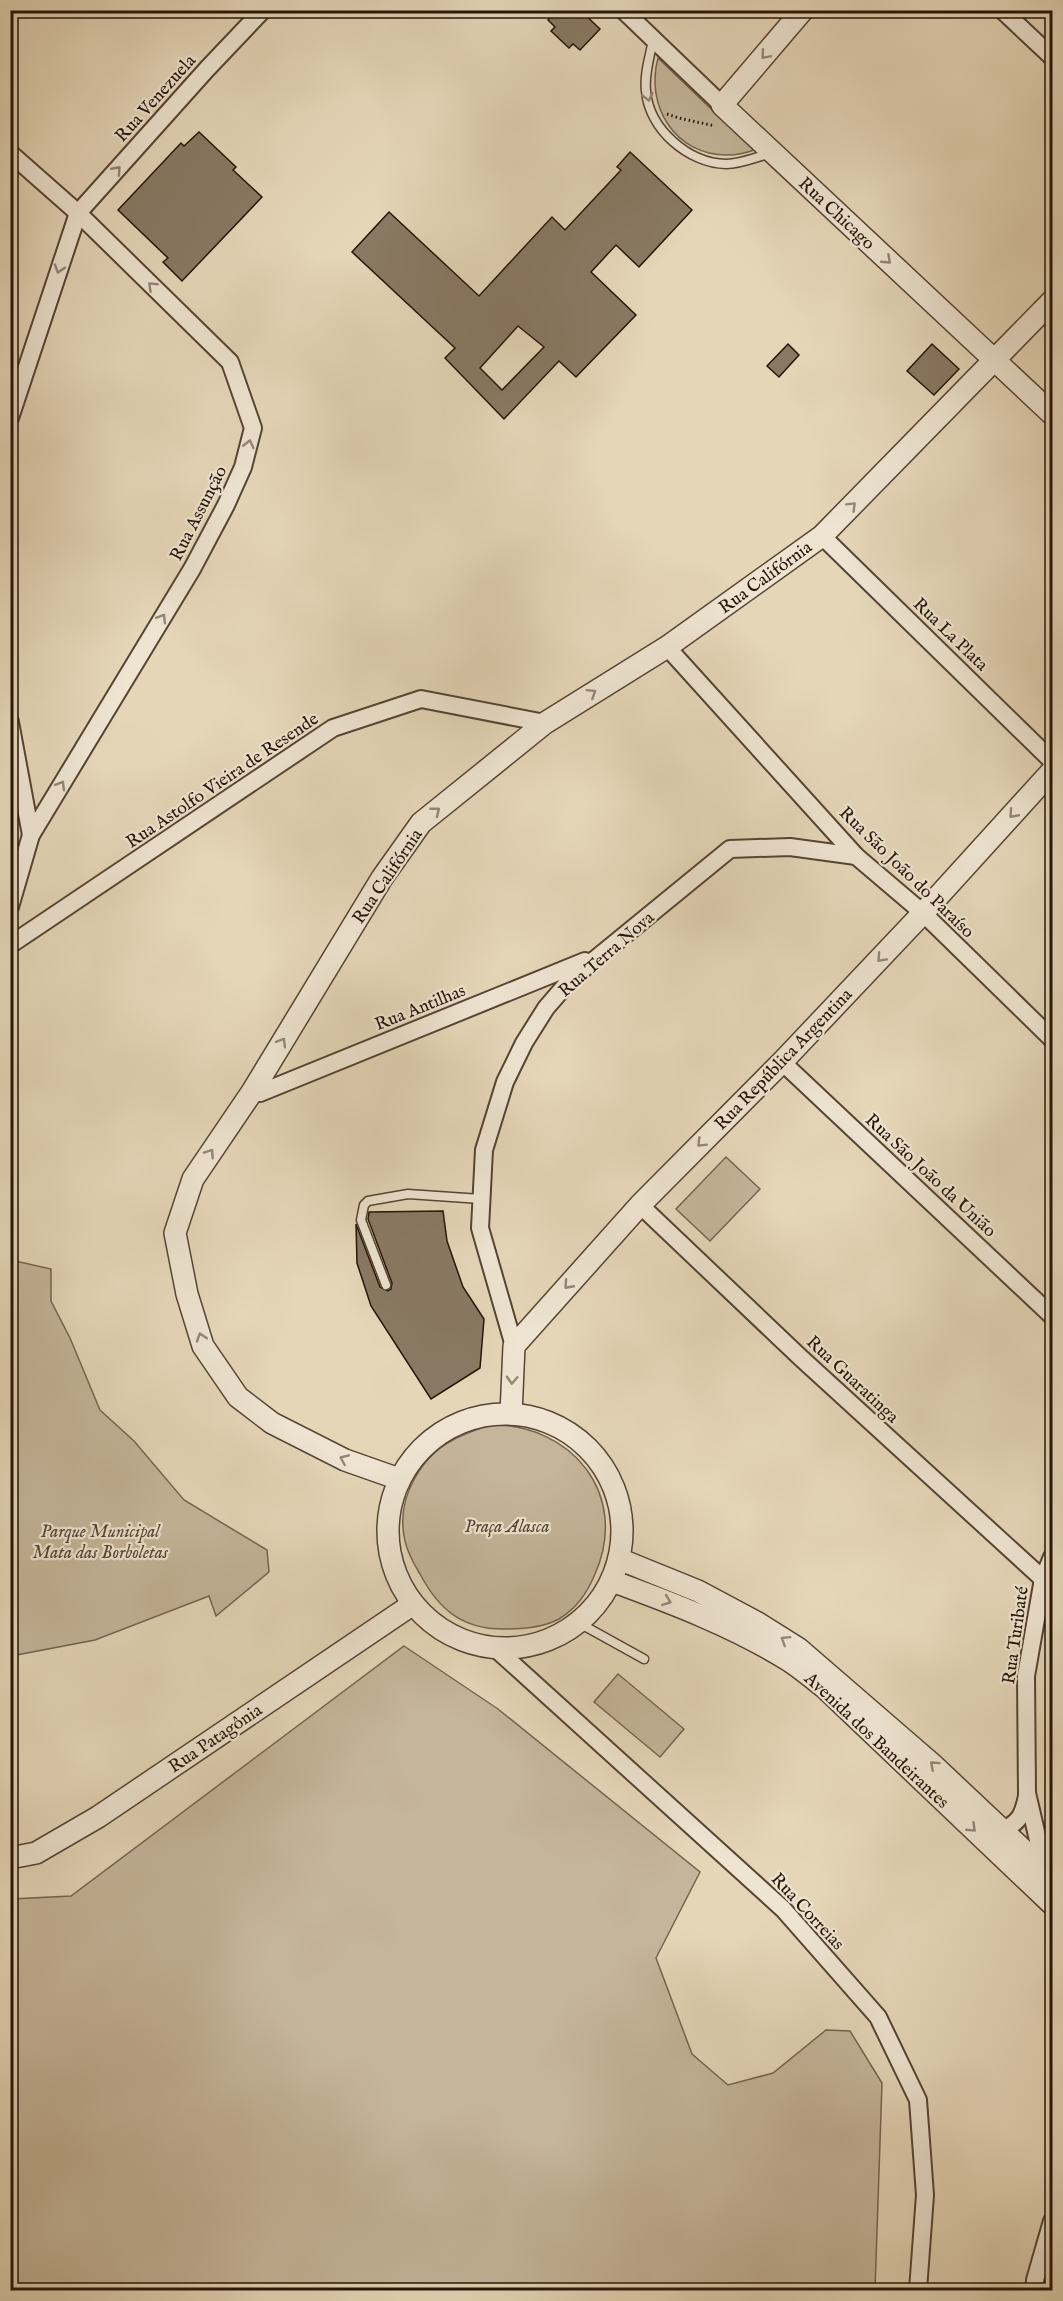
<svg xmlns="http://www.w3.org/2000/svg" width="1063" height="2301" viewBox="0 0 1063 2301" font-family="'IM FELL English',serif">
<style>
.green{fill:#c5b59a;stroke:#766451;stroke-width:1.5}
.building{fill:#897964;stroke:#261408;stroke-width:1.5;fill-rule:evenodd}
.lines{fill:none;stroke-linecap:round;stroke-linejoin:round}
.service-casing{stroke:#564434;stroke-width:11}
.minor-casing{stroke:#564434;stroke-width:20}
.tertiary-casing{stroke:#564434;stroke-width:24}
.path{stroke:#261408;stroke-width:3;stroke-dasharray:1.5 3;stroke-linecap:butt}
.service{stroke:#eee4d1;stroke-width:8}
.minor{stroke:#eee4d1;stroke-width:16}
.tertiary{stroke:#eee4d1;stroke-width:21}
.oneway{stroke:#948677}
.labels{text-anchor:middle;stroke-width:4.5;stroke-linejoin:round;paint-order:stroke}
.street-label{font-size:18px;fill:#261408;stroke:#eee4d1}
.park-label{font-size:18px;font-style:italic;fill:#564434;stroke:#eee4d1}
</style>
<rect width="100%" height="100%" fill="#e5d6b8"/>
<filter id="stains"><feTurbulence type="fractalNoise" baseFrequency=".00333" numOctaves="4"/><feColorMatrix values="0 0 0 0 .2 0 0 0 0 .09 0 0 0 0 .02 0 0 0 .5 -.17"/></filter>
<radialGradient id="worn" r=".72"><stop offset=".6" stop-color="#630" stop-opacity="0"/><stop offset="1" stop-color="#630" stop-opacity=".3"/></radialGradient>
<!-- green -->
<g class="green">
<path d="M658,58L754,150C746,153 736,155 727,155C675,155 645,106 658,58Z"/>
<path d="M726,1157L760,1189L710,1241L676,1209Z"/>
<path d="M11,1260L51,1269V1301L70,1338L100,1410L134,1441L184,1500L267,1550L269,1572L216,1616L209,1596L95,1640L11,1656Z"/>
<path d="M489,1425C572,1423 630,1495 595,1574C587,1593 577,1608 559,1619C544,1627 523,1629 506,1629C463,1630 439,1610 420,1574C411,1559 404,1545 403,1528C400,1494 422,1457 451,1441C463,1434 476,1430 489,1425Z"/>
<path d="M404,1646L498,1709L700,1872L656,1958L692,2054L728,2085L773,2073L826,2030L850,2031L882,2083L875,2290H11V1899L71,1896Z"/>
<path d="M618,1674L684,1729L660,1757L594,1702Z"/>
</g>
<!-- building -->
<g class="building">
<path d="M557,10H580L600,29L580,50L573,44L569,48L551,31L555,27L548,20Z"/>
<path d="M199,132L236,167L233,170L262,197L182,281L163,262L168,258L118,210L181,143L184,146Z"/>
<path d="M630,152L692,210L639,267L616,245L591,272L636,315L576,377L559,361L504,419L445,358L455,348L352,252L389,212L479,296L552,217L565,230L621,170L617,167ZM518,326L544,347L502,390L480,368Z"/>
<path d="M788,344L799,355L779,377L767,366Z"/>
<path d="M932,344L959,369L934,395L907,371Z"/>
<path d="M443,1211L447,1241L463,1287L484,1319L480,1368L431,1399L371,1306L357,1263L356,1224L380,1287L388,1291L391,1289L392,1283L368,1219L369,1212Z"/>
</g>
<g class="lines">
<!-- service casing -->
<g class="service-casing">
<g id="service">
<path d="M653,40C650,56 644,74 646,91C649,129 688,163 726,164C741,164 757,157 771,153"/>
<path d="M386,1285L361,1220L364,1205L368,1201L408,1194L481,1199"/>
<path d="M579,1623L644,1659"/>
</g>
</g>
<!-- minor casing -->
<g class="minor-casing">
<g id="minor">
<path d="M623,10L722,105"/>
<path d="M1002,10L1052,57"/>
<path d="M10,153L78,213L230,362L253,428L243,467L226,505L192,569L31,835L10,907"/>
<path d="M10,418L78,213L207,69L263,10"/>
<path d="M822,536L1052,761"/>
<path d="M667,647L856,856L923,913L1052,1039"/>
<path d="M10,722L31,835"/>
<path d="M10,945L333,728L421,699L545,723"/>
<path d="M782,1062L1052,1316"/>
<path d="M252,1092L260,1093L585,961"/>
<path d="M640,1205L801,1358L1043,1579"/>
<path d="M514,1346L480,1228L484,1150L505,1082L524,1043L546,1008L571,979L730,849L790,847L856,856"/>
<path d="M495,1648L783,1909L878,2017L918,2100L925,2195L918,2290"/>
<path d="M1004,1830C1020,1821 1023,1815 1027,1796"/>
<path d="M1045,1870L1027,1793L1026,1676L1043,1579L1052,1557"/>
<path d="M1035,2290V2280L1052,2221"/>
</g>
</g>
<!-- tertiary casing -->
<g class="tertiary-casing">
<g id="tertiary">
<path d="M803,10L722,105L1052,414"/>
<path d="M511,1414L514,1346L640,1205L782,1062L923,913L1052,771"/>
<circle cx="505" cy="1531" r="117"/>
<path d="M399,1479L345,1460L272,1423L238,1397L203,1346L187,1294L175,1233L193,1179L252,1092L382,878L421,823L545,723L667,647L822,536L1052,301"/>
<path d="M619,1559L698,1591L756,1622L799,1649L932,1764L1052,1877"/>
<path d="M612,1581C672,1603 733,1626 788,1660C801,1668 813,1679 825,1688L1052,1904"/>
<path d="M10,1858L36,1853L98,1817L413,1604"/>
</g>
</g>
<!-- path -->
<path class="path" d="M667,114L679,118L715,126"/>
<!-- service -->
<use href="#service" class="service"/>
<!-- minor -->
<use href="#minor" class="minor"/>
<!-- tertiary -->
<use href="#tertiary" class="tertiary"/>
</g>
<!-- one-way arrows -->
<defs><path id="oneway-chevron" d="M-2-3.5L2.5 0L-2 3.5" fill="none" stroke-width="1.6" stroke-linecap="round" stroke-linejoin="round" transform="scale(1.5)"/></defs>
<g class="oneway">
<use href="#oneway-chevron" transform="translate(765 55) rotate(131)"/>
<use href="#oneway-chevron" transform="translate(648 97) rotate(77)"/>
<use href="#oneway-chevron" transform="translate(117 170) rotate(-48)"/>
<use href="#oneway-chevron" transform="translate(887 260) rotate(43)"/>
<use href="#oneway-chevron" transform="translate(59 269) rotate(108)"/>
<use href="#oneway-chevron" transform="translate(152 286) rotate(-136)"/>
<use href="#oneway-chevron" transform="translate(249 444) rotate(-77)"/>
<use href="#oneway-chevron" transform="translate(852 506) rotate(-45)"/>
<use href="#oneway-chevron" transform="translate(162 618) rotate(-59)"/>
<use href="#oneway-chevron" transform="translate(592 693) rotate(-32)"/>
<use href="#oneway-chevron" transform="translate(61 785) rotate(-59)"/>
<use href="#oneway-chevron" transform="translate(436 811) rotate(-39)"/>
<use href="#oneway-chevron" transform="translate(1013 814) rotate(132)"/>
<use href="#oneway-chevron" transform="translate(881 958) rotate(133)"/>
<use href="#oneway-chevron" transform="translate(282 1042) rotate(-59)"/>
<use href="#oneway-chevron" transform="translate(701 1143) rotate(135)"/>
<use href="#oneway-chevron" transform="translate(210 1153) rotate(-56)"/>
<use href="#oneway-chevron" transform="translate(568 1285) rotate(132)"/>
<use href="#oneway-chevron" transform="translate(201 1337) rotate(-108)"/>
<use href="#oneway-chevron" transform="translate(512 1380) rotate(93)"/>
<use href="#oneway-chevron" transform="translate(344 1459) rotate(-157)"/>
<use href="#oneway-chevron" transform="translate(667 1601) rotate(21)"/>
<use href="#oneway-chevron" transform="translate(785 1640) rotate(-148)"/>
<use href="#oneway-chevron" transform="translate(934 1765) rotate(-138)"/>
<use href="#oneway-chevron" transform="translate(972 1828) rotate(44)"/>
</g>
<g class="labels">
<!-- street labels -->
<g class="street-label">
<text transform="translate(155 98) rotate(-48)" y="6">Rua Venezuela</text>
<text transform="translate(837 213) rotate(43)" y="6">Rua Chicago</text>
<text transform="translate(198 513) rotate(-63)" y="6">Rua Assunção</text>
<text transform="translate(765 577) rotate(-36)" y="6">Rua Califórnia</text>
<text transform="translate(951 634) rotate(44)" y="6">Rua La Plata</text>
<text transform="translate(222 780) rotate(-34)" y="6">Rua Astolfo Vieira de Resende</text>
<text transform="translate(907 872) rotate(44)" y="6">Rua São João do Paraíso</text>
<text transform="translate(387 876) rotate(-56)" y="6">Rua Califórnia</text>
<text transform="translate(606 954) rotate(-41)" y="6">Rua Terra Nova</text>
<text transform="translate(420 1007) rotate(-22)" y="6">Rua Antilhas</text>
<text transform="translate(783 1059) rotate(-46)" y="6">Rua República Argentina</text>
<text transform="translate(931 1175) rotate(43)" y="6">Rua São João da União</text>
<text transform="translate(853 1379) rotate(43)" y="6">Rua Guaratinga</text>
<text transform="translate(1015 1635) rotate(-82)" y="6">Rua Turibaté</text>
<text transform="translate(215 1738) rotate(-34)" y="6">Rua Patagônia</text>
<text transform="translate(877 1740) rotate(43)" y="6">Avenida dos Bandeirantes</text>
<text transform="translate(808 1911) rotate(47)" y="6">Rua Correias</text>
</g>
<!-- park labels -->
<g class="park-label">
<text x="507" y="1532">Praça Alasca</text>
<text x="100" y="1537">Parque Municipal<tspan x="100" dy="21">Mata das Borboletas</tspan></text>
</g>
</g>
<!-- margin -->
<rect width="1063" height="2301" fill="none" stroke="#e5d6b8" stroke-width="36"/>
<rect x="12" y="12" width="1039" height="2277" fill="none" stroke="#261408" stroke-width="3"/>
<rect x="18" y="18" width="1027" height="2265" fill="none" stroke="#261408" stroke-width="1.5"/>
<rect width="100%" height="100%" filter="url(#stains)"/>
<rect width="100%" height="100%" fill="url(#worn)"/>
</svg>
